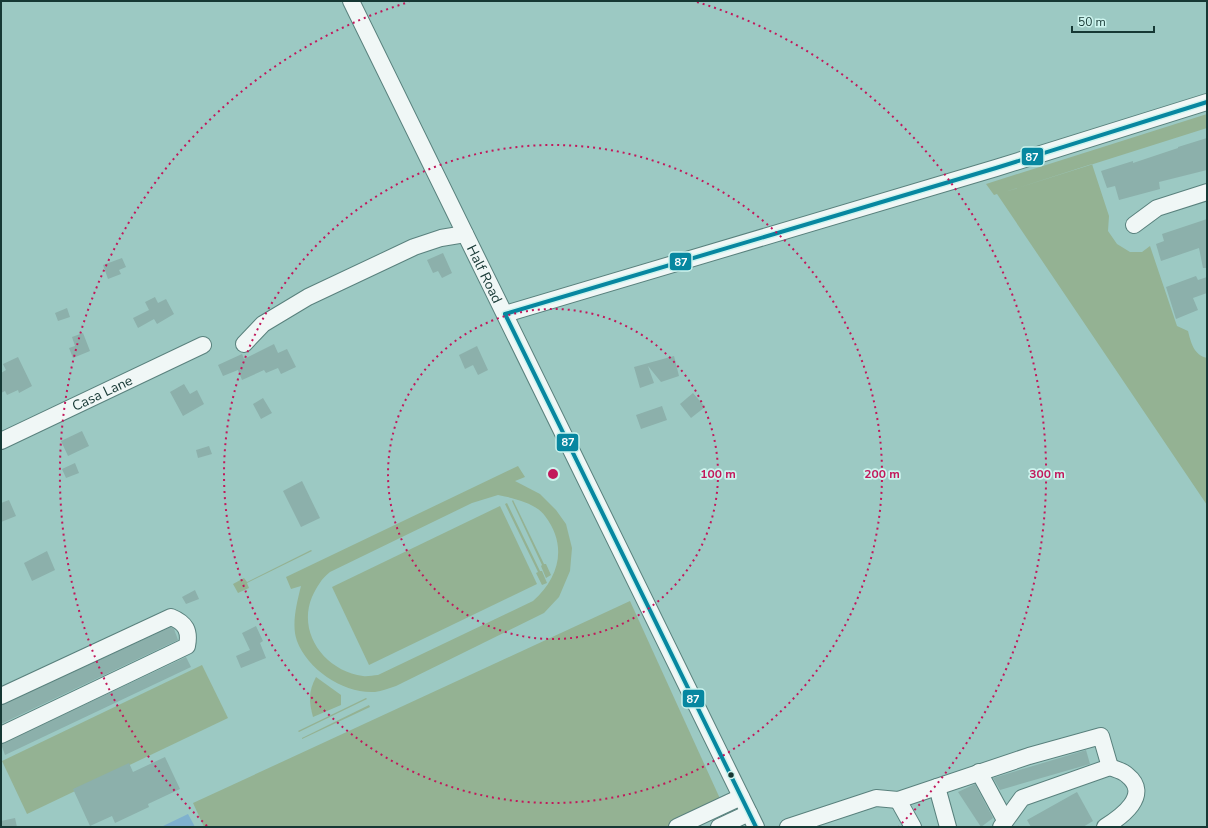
<svg xmlns="http://www.w3.org/2000/svg" width="1208" height="828" viewBox="0 0 1208 828" font-family="'Nunito Sans',sans-serif">
<style>
.green{fill:#94b293;fill-rule:evenodd}
.water{fill:#7fb1ce}
.building{fill:#8cb0ab}
.lines{fill:none;stroke-linecap:round;stroke-linejoin:round}
.minor-casing{stroke:#59817d;stroke-width:18}
.minor{stroke:#f0f7f6;stroke-width:16}
.bus-1-casing{stroke:#cdf4ee;stroke-width:7}
.bus-1{stroke:#0787a0;stroke-width:4}
.ring{fill:none;stroke:#c2185b;stroke-width:2;stroke-dasharray:2 4}
.bus-dot{fill:#163834;stroke:#cdf4ee;stroke-width:1.5}
.labels{text-anchor:middle;stroke-width:3.5;stroke-linejoin:round;paint-order:stroke}
.street-label{font-size:14px;fill:#163834;stroke:#cdf4ee}
.centre{fill:#c2185b;stroke:#cdf4ee;stroke-width:2}
.ring-label{font-size:12px;text-anchor:middle;font-weight:bold;fill:#c2185b;stroke:#cdf4ee;stroke-width:3.5;stroke-linejoin:round;paint-order:stroke}
.line-badge{stroke:#cdf4ee;stroke-width:1.5}
.badge-label{font-size:11px;text-anchor:middle;font-weight:bold;fill:#fff}
</style>
<rect width="100%" height="100%" fill="#9cc9c3"/>
<!-- green -->
<g class="green">
<path d="M1207,114V128L1005,192L1092,164L1109,216L1108,231L1117,244L1130,252H1142L1150,246L1177,326L1188,331C1191,343 1194,355 1207,358V505L997,194L994,195L986,184Z"/>
<path d="M518,466L525,477L515,481L540,494L556,510L566,524L572,548L570,571L559,597L544,613L396,686C389,688 382,691 375,692C344,694 308,670 297,641C291,625 297,602 301,586L291,589L286,577ZM498,495C513,498 536,503 545,516C568,546 559,578 533,601L378,675C373,675 367,677 363,676C325,671 297,633 312,597C317,587 321,579 330,572L472,503Z"/>
<path d="M513,500L544,564H546L551,575L546,578L541,566L542,565L512,501Z"/>
<path d="M507,503L540,571H542L547,583L542,585L536,573L538,572L505,504Z"/>
<path d="M500,506L537,584L369,665L332,587Z"/>
<path d="M311,550L312,551L247,583L249,588L238,593L233,584L244,578L247,582Z"/>
<path d="M630,601L722,803L669,827H204L193,803Z"/>
<path d="M202,665L228,718L27,814L2,761Z"/>
<path d="M316,677L341,695V705L313,717C309,702 308,692 316,677Z"/>
<path d="M366,698L367,699L299,732L298,731Z"/>
<path d="M369,705L370,707L302,739V738Z"/>
</g>
<!-- water -->
<path class="water" d="M188,814L195,827H161Z"/>
<!-- building -->
<g class="building">
<path d="M1207,138V170L1159,182L1160,189L1119,200L1115,186L1107,188L1101,171L1133,161V163L1178,148V147Z"/>
<path d="M1207,219V268H1203L1199,248L1161,261L1156,244L1164,241L1162,234Z"/>
<path d="M443,253L452,273L442,278L438,271L433,273L427,260Z"/>
<path d="M122,258L126,267L119,270L121,274L108,279L103,265Z"/>
<path d="M1196,276L1198,280L1207,277V293L1193,298L1198,310L1176,319L1166,287Z"/>
<path d="M155,297L158,303L166,299L174,314L157,324L154,319L138,328L133,318L149,310L145,302Z"/>
<path d="M67,308L70,317L58,321L55,313Z"/>
<path d="M83,333L90,351L73,358L69,348L75,346L72,337Z"/>
<path d="M274,344L278,353L287,349L296,367L281,374L278,368L266,373L264,370L242,380L238,370L223,376L218,365L242,354L244,359Z"/>
<path d="M477,346L488,370L478,375L473,365L465,369L459,355Z"/>
<path d="M674,356L679,376L661,382L648,366L654,383L640,388L634,367Z"/>
<path d="M18,357L32,386L19,393L18,390L7,395L5,391L1,393V373L6,370L3,364Z"/>
<path d="M184,384L190,394L197,390L204,404L183,416L170,392Z"/>
<path d="M693,393L705,407L691,418L680,404Z"/>
<path d="M263,398L272,413L261,419L253,404Z"/>
<path d="M662,406L667,420L641,429L636,415Z"/>
<path d="M82,431L89,446L68,456L61,441Z"/>
<path d="M209,446L212,454L198,458L196,450Z"/>
<path d="M75,463L79,473L66,478L62,469Z"/>
<path d="M302,481L320,518L301,527L283,491Z"/>
<path d="M9,500L16,516L1,522V503Z"/>
<path d="M47,551L55,570L32,581L24,563Z"/>
<path d="M195,590L199,599L186,604L182,597Z"/>
<path d="M256,626L263,641L260,643L266,658L241,668L236,656L250,650L242,633Z"/>
<path d="M171,627L174,629L178,640L1,724V705Z"/>
<path d="M186,657L191,667L5,755L1,744Z"/>
<path d="M1086,750L1090,764L1083,766L1000,790L993,778Z"/>
<path d="M165,757L180,789L148,804L149,807L115,823L112,816L90,826L73,789L129,763L133,772Z"/>
<path d="M975,784L993,818L981,827L958,792Z"/>
<path d="M1077,792L1093,821L1083,827H1031L1027,820Z"/>
<path d="M15,818L17,827H1V821Z"/>
</g>
<g class="lines">
<!-- minor casing -->
<g class="minor-casing">
<g id="minor">
<path id="s1" d="M351,1L756,827"/>
<path d="M1134,225L1157,208L1207,192"/>
<path d="M505,314L996,168L1207,102"/>
<path d="M244,344L263,324L308,297L414,247L441,238L465,234"/>
<path id="s2" d="M1,441L203,345"/>
<path d="M1,696L171,617C186,623 190,631 187,646L1,735"/>
<path d="M979,772L1005,820"/>
<path d="M937,787L948,827"/>
<path d="M677,827L741,797"/>
<path d="M719,827L749,813"/>
<path d="M788,827L876,798L898,800"/>
<path d="M913,827L898,800L1029,756L1101,736L1110,767"/>
<path d="M1001,827L1022,798L1110,767C1115,769 1123,771 1127,775C1152,795 1121,817 1105,827"/>
</g>
</g>
<!-- minor -->
<use href="#minor" class="minor"/>
<!-- bus-1 casing -->
<g class="bus-1-casing">
<g id="bus-1">
<path d="M505,314L996,168L1207,102"/>
<path d="M505,314L756,827"/>
</g>
</g>
<!-- bus-1 -->
<use href="#bus-1" class="bus-1"/>
</g>
<!-- distance rings -->
<g class="ring">
<circle cx="553" cy="474" r="165"/>
<circle cx="553" cy="474" r="329"/>
<path d="M207 826A494 494 0 0 1 409 2M697 2A494 494 0 0 1 899 826"/>
</g>
<!-- markers -->
<circle class="bus-dot" cx="731" cy="775" r="3.5"/>
<g class="labels">
<!-- street labels -->
<g class="street-label">
<text dy="5" stroke="none"><textPath href="#s1" startOffset="304">Half Road</textPath></text>
<text dy="5" stroke="none"><textPath href="#s2" startOffset="112">Casa Lane</textPath></text>
</g>
</g>
<circle cx="553" cy="474" r="6" class="centre"/>
<g class="ring-label">
<text x="718" y="478">100 m</text>
<text x="882" y="478">200 m</text>
<text x="1047" y="478">300 m</text>
</g>
<g class="line-badge">
<rect x="1021" y="147" width="23" height="19" rx="4" fill="#0787a0"/>
<rect x="669" y="252" width="23" height="19" rx="4" fill="#0787a0"/>
<rect x="556" y="433" width="23" height="19" rx="4" fill="#0787a0"/>
<rect x="682" y="689" width="23" height="19" rx="4" fill="#0787a0"/>
</g>
<g class="badge-label">
<text x="1032" y="161">87</text>
<text x="681" y="266">87</text>
<text x="568" y="446">87</text>
<text x="693" y="703">87</text>
</g>
<!-- border -->
<rect width="1208" height="828" fill="none" stroke="#163834" stroke-width="4"/>
<!-- scale -->
<path d="M1072 26v6h82v-6" fill="none" stroke="#163834" stroke-width="2"/>
<text x="1078" y="26" font-size="12" fill="#163834" stroke="#cdf4ee" stroke-width="3" paint-order="stroke">50 m</text>
</svg>
